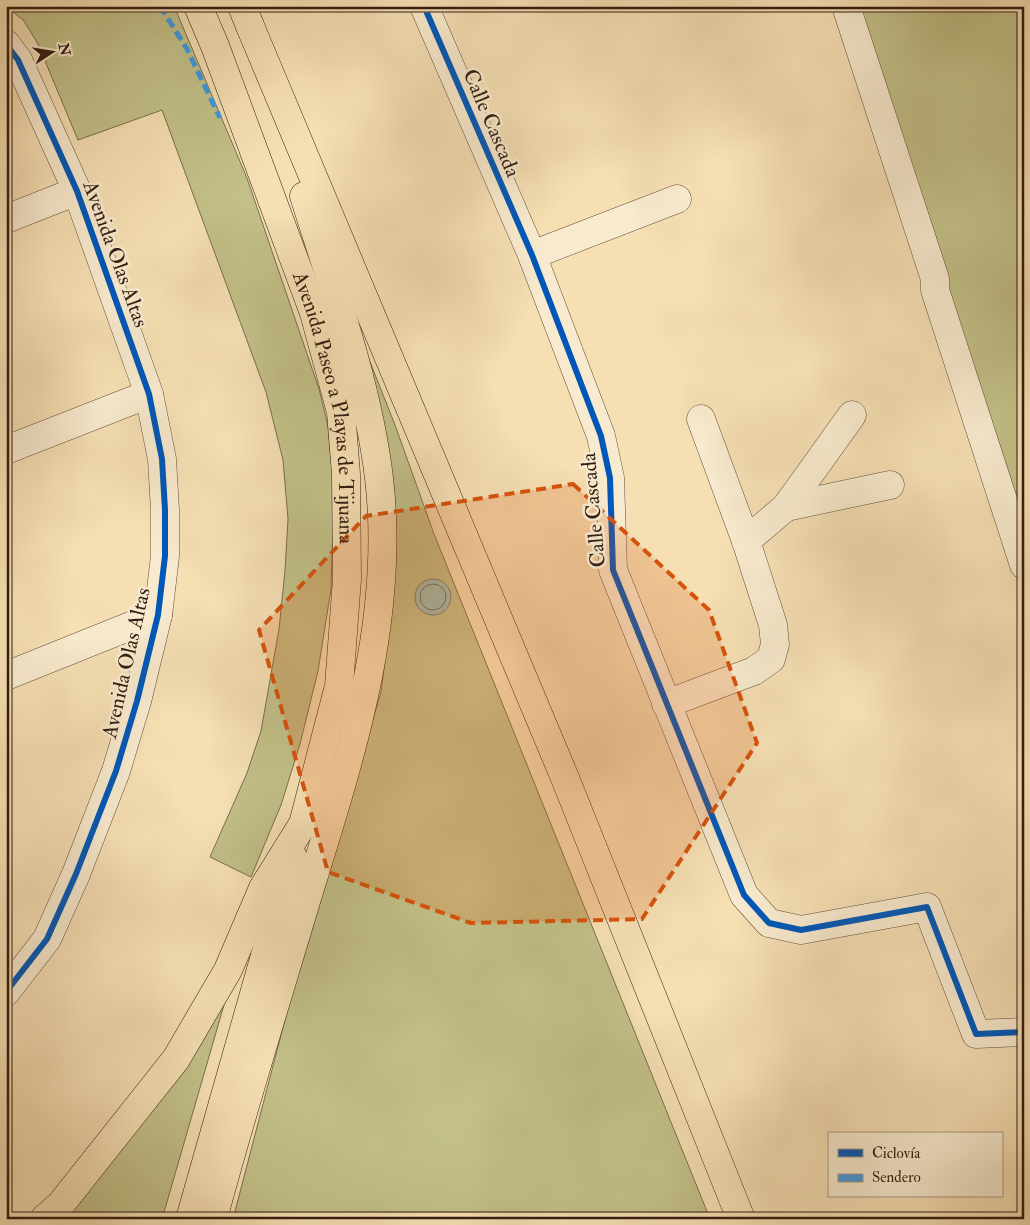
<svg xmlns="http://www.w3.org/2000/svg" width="1030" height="1225" viewBox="0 0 1030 1225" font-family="'IM FELL Double Pica',serif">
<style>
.green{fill:#c2c088;stroke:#7a6e4d}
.water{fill:#9cbcae;stroke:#727c70}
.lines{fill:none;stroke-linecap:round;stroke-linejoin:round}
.shore{stroke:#686c60;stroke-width:1}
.minor-casing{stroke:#644e3a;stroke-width:29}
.major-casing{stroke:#331d12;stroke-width:29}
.highway-casing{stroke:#331d12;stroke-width:29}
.minor{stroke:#f8eace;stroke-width:28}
.major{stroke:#f5dfb3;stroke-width:28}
.highway{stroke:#f5dfb3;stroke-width:28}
.quiet{stroke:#3e9bde;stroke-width:5;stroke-dasharray:10 5;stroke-linecap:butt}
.cycleway-casing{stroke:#f8eace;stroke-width:9}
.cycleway{stroke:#0057b8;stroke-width:6}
.marked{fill:#d6530d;fill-opacity:0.2;stroke:#d6530d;stroke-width:4;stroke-dasharray:10 6;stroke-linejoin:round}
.labels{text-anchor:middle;stroke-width:5;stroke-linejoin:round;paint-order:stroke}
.street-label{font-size:21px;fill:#331d12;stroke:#f8eace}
</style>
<rect width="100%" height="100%" fill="#f5dfb3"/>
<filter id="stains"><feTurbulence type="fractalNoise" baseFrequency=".004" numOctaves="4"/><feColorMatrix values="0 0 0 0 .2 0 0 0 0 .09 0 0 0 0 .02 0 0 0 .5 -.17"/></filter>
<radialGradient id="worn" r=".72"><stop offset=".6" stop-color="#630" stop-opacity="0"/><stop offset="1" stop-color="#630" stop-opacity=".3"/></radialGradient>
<!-- green -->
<g class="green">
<path d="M6,6H174L247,178L319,389L328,426L334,489L331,589L318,671L300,744L281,805L251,877L210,857L247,773L261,731L279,629L285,571L288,519L283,460L266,392L162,110L78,140L38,44L24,21Z"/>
<path d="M840,6H1024V587L841,9Z"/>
<path d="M357,329L395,425L434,534L710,1219H233L291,997L381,692L390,620Z"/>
<path d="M228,991L162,1219H55Z"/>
</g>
<!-- water -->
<circle class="water" cx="433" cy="597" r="18"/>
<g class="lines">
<!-- shore -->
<circle class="shore" cx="433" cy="597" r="13"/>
<!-- minor casing -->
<g class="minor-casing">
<g id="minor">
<path d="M424,6L532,255L601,436L610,478L613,570L744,895L769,923L801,930L927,907L976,1034L1024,1032"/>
<path d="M846,6L935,279V290L1024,565"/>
<path d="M6,44L18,60L77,191L149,394L162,459L165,510V556L158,615L137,701L116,771L76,874L47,939L6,992"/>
<path d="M6,219L77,191"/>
<path d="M532,255L677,199"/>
<path d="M6,450L149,394"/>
<path d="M786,507L890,485"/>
<path d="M746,541L786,507L852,415"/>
<path d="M6,676L158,615"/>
<path d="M666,704L754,671L771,659L775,644L773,625L746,541L701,419"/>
</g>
</g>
<!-- major casing -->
<g class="major-casing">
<g id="major">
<path id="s1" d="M198,6L215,46L314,313L341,412L346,474L347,579L339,686L303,824"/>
<path d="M242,6L250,26"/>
</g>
</g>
<!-- highway casing -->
<g class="highway-casing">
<g id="highway">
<path d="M250,26L565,778L741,1219"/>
<path d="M44,1219L61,1204L176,1059L228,970L263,888L303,824"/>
<path d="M190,1219L293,857"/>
<path d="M213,1219C242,1111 275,1005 307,898C349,761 396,623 379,478C368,385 332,285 304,196"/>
</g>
</g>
<!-- minor -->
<use href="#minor" class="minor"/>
<!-- major -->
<use href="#major" class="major"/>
<!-- highway -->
<use href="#highway" class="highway"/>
<!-- quiet -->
<path class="quiet" d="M160,6L187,49L220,118"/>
<!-- cycleway casing -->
<g class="cycleway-casing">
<g id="cycleway">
<path d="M424,6L532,255L601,436L610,478L613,570L744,895L769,923L801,930L927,907L976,1034L1024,1032"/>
<path d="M6,44L18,60L77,191L149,394L162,459L165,510V556L158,615L137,701L116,771L76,874L47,939L6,992"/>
</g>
</g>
<!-- cycleway -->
<use href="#cycleway" class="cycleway"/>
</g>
<!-- marked area -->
<path class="marked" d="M573,484L709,610L757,743L642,919L471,923L328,872L259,630L366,516Z"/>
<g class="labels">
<!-- street labels -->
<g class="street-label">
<text transform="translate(492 123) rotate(67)" y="7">Calle Cascada</text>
<text transform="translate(116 254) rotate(70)" y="7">Avenida Olas Altas</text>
<text dy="7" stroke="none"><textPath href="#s1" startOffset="424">Avenida Paseo a Playas de Tijuana</textPath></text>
<text transform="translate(593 510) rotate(-95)" y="7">Calle Cascada</text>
<text transform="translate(126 663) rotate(-77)" y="7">Avenida Olas Altas</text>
</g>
</g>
<!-- margin -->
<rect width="1030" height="1225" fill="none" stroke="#f5dfb3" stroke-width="25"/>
<rect x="8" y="8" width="1015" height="1210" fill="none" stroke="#331d12" stroke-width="2.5"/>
<rect x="12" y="12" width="1005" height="1200" fill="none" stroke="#331d12"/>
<!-- legend -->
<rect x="828" y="1132" width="175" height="65" fill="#f8eace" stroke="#a99883"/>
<rect x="838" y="1149" width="25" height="8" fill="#0057b8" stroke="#a99883"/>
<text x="872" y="1158" font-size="15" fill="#331d12">Ciclovía</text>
<rect x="838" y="1174" width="25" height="8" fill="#3e9bde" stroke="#a99883"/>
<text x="872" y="1182" font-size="15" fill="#331d12">Sendero</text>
<!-- north arrow -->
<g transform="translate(52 52) rotate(78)" stroke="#f8eace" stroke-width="4" paint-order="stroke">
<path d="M0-4L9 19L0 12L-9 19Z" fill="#331d12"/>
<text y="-8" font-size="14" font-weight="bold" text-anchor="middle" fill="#331d12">N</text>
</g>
<rect width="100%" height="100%" filter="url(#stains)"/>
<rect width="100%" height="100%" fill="url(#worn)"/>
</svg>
